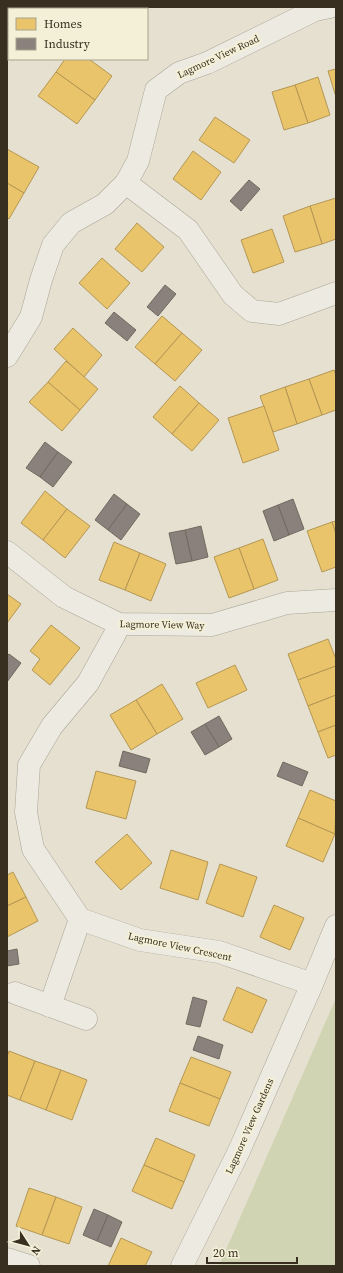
<svg xmlns="http://www.w3.org/2000/svg" width="343" height="1273" viewBox="0 0 343 1273" font-family="'Source Serif 4',serif">
<style>
.green{fill:#d0d4b2}
.homes{fill:#e9c46a;stroke:#b49754}
.industry{fill:#8a817c;stroke:#726860}
.lines{fill:none;stroke-linecap:round;stroke-linejoin:round}
.minor-casing{stroke:#aaa598;stroke-width:23}
.minor{stroke:#edeae1;stroke-width:22}
.labels{text-anchor:middle;stroke-width:4;stroke-linejoin:round;paint-order:stroke}
.street-label{font-size:10px;fill:#392f20;stroke:#f4f0d7}
</style>
<rect width="100%" height="100%" fill="#e5e0cf"/>
<!-- green -->
<path class="green" d="M336,998V1266H219Z"/>
<!-- homes -->
<g class="homes">
<path d="M65,59H89L112,76L95,100L56,72Z"/>
<path d="M336,69V97L328,71Z"/>
<path d="M56,72L95,100L77,124L38,96Z"/>
<path d="M318,77L330,115L308,123L295,85Z"/>
<path d="M295,85L308,123L284,130L272,92Z"/>
<path d="M215,117L250,140L234,163L199,140Z"/>
<path d="M7,149L39,167L24,193L7,183Z"/>
<path d="M193,151L221,172L201,200L173,179Z"/>
<path d="M7,183L24,193L9,219L7,217Z"/>
<path d="M336,198V239L322,244L310,206Z"/>
<path d="M310,206L322,244L295,252L283,216Z"/>
<path d="M137,223L164,247L142,272L115,249Z"/>
<path d="M272,229L284,262L253,273L241,240Z"/>
<path d="M102,258L130,283L107,309L79,283Z"/>
<path d="M162,316L182,333L155,364L135,347Z"/>
<path d="M73,328L102,355L84,377L54,349Z"/>
<path d="M182,333L202,350L175,381L155,364Z"/>
<path d="M66,361L98,389L80,410L48,382Z"/>
<path d="M334,370L336,375V410L322,415L309,379Z"/>
<path d="M309,379L322,415L297,424L285,387Z"/>
<path d="M48,382L80,410L62,431L29,402Z"/>
<path d="M180,386L199,403L172,434L153,417Z"/>
<path d="M285,387L297,424L273,432L260,396Z"/>
<path d="M199,403L219,420L192,451L172,434Z"/>
<path d="M264,406L279,450L243,463L228,418Z"/>
<path d="M45,491L67,509L43,540L21,523Z"/>
<path d="M67,509L90,526L65,558L43,540Z"/>
<path d="M336,521V534L332,522Z"/>
<path d="M332,522L336,534V567L322,572L307,531Z"/>
<path d="M263,539L278,580L254,589L239,548Z"/>
<path d="M114,542L140,553L125,590L99,580Z"/>
<path d="M239,548L254,589L229,598L214,557Z"/>
<path d="M140,553L166,564L151,601L125,590Z"/>
<path d="M7,594L21,604L7,623Z"/>
<path d="M51,625L80,648L50,685L32,670L40,659L30,651Z"/>
<path d="M328,639L336,659V666L298,680L288,654Z"/>
<path d="M235,665L247,690L208,708L196,683Z"/>
<path d="M336,666V695L308,706L298,680Z"/>
<path d="M162,684L183,719L157,734L136,700Z"/>
<path d="M336,695V725L318,732L308,706Z"/>
<path d="M136,700L157,734L131,750L110,715Z"/>
<path d="M336,725V755L328,758L318,732Z"/>
<path d="M96,771L136,781L126,819L86,808Z"/>
<path d="M310,790L336,801L335,834L298,818Z"/>
<path d="M298,818L335,834L323,862L286,846Z"/>
<path d="M127,834L152,863L121,890L95,862Z"/>
<path d="M171,850L208,862L198,900L160,888Z"/>
<path d="M220,864L257,877L243,917L206,903Z"/>
<path d="M13,872L26,897L7,906V875Z"/>
<path d="M26,897L38,921L7,937V906Z"/>
<path d="M274,905L304,918L290,950L260,937Z"/>
<path d="M237,987L267,1000L252,1033L223,1020Z"/>
<path d="M9,1051L35,1061L20,1100L7,1095V1057Z"/>
<path d="M191,1057L231,1072L220,1099L180,1083Z"/>
<path d="M35,1061L61,1070L46,1110L20,1100Z"/>
<path d="M61,1070L87,1080L72,1120L46,1110Z"/>
<path d="M180,1083L220,1099L209,1126L169,1111Z"/>
<path d="M156,1138L195,1155L184,1182L144,1165Z"/>
<path d="M144,1165L184,1182L172,1209L132,1191Z"/>
<path d="M29,1188L56,1197L42,1235L16,1226Z"/>
<path d="M56,1197L82,1207L69,1244L42,1235Z"/>
<path d="M121,1238L152,1252L145,1266H108Z"/>
</g>
<!-- industry -->
<g class="industry">
<path d="M249,180L260,189L241,211L230,201Z"/>
<path d="M165,285L176,294L158,316L147,307Z"/>
<path d="M114,312L136,330L127,341L105,323Z"/>
<path d="M45,442L58,452L40,477L26,468Z"/>
<path d="M58,452L72,462L53,487L40,477Z"/>
<path d="M114,494L127,504L108,530L95,520Z"/>
<path d="M293,499L304,529L289,535L278,505Z"/>
<path d="M127,504L140,514L121,540L108,530Z"/>
<path d="M278,505L289,535L274,541L263,511Z"/>
<path d="M201,526L208,557L192,561L185,530Z"/>
<path d="M185,530L192,561L176,564L169,533Z"/>
<path d="M9,654L21,663L7,682V656Z"/>
<path d="M219,716L232,739L219,747L205,724Z"/>
<path d="M205,724L219,747L205,755L191,732Z"/>
<path d="M123,751L150,759L146,773L119,766Z"/>
<path d="M283,762L308,772L302,786L277,776Z"/>
<path d="M17,949L19,964L7,966V951Z"/>
<path d="M193,997L207,1001L200,1027L186,1024Z"/>
<path d="M198,1036L223,1045L219,1059L193,1050Z"/>
<path d="M94,1209L108,1215L97,1241L83,1235Z"/>
<path d="M108,1215L122,1222L111,1247L97,1241Z"/>
</g>
<g class="lines">
<!-- minor casing -->
<g class="minor-casing">
<g id="minor">
<path d="M126,183L188,230L233,295L252,311L279,314L336,293"/>
<path d="M7,356L31,317L41,280L53,245L71,223L105,204L126,183L138,161L156,90L179,73L207,63L315,10L330,7"/>
<path d="M7,552L64,597L119,624L212,625L287,603L336,600"/>
<path d="M119,624L115,634L88,683L52,726L29,765L26,812L33,849L80,919L140,940L219,952L312,984"/>
<path d="M15,993L86,1019"/>
<path d="M50,1006L80,919"/>
<path d="M7,1259L29,1266"/>
<path d="M182,1266L239,1151L312,984L336,926"/>
</g>
</g>
<!-- minor -->
<use href="#minor" class="minor"/>
</g>
<g class="labels">
<!-- street labels -->
<g class="street-label">
<text transform="translate(218 56) rotate(-25)" y="4">Lagmore View Road</text>
<text transform="translate(162 624) rotate(1)" y="4">Lagmore View Way</text>
<text transform="translate(180 946) rotate(12)" y="4">Lagmore View Crescent</text>
<text transform="translate(249 1126) rotate(-66)" y="4">Lagmore View Gardens</text>
</g>
</g>
<!-- border -->
<rect width="343" height="1273" fill="none" stroke="#392f20" stroke-width="16"/>
<!-- legend -->
<rect x="8" y="8" width="140" height="52" fill="#f4f0d7" stroke="#a9a38e"/>
<rect x="16" y="18" width="20" height="12" fill="#e9c46a" stroke="#a9a38e"/>
<text x="44" y="28" font-size="12" fill="#392f20">Homes</text>
<rect x="16" y="38" width="20" height="12" fill="#8a817c" stroke="#a9a38e"/>
<text x="44" y="48" font-size="12" fill="#392f20">Industry</text>
<!-- north arrow -->
<g transform="translate(28 1245) rotate(126)" stroke="#f4f0d7" stroke-width="3" paint-order="stroke">
<path d="M0-3L7 15L0 10L-7 15Z" fill="#392f20"/>
<text y="-6" font-size="11" font-weight="bold" text-anchor="middle" fill="#392f20">N</text>
</g>
<!-- scale -->
<path d="M207 1257v6h90v-6" fill="none" stroke="#392f20" stroke-width="2"/>
<text x="213" y="1257" font-size="12" fill="#392f20" stroke="#f4f0d7" stroke-width="3" paint-order="stroke">20 m</text>
</svg>
